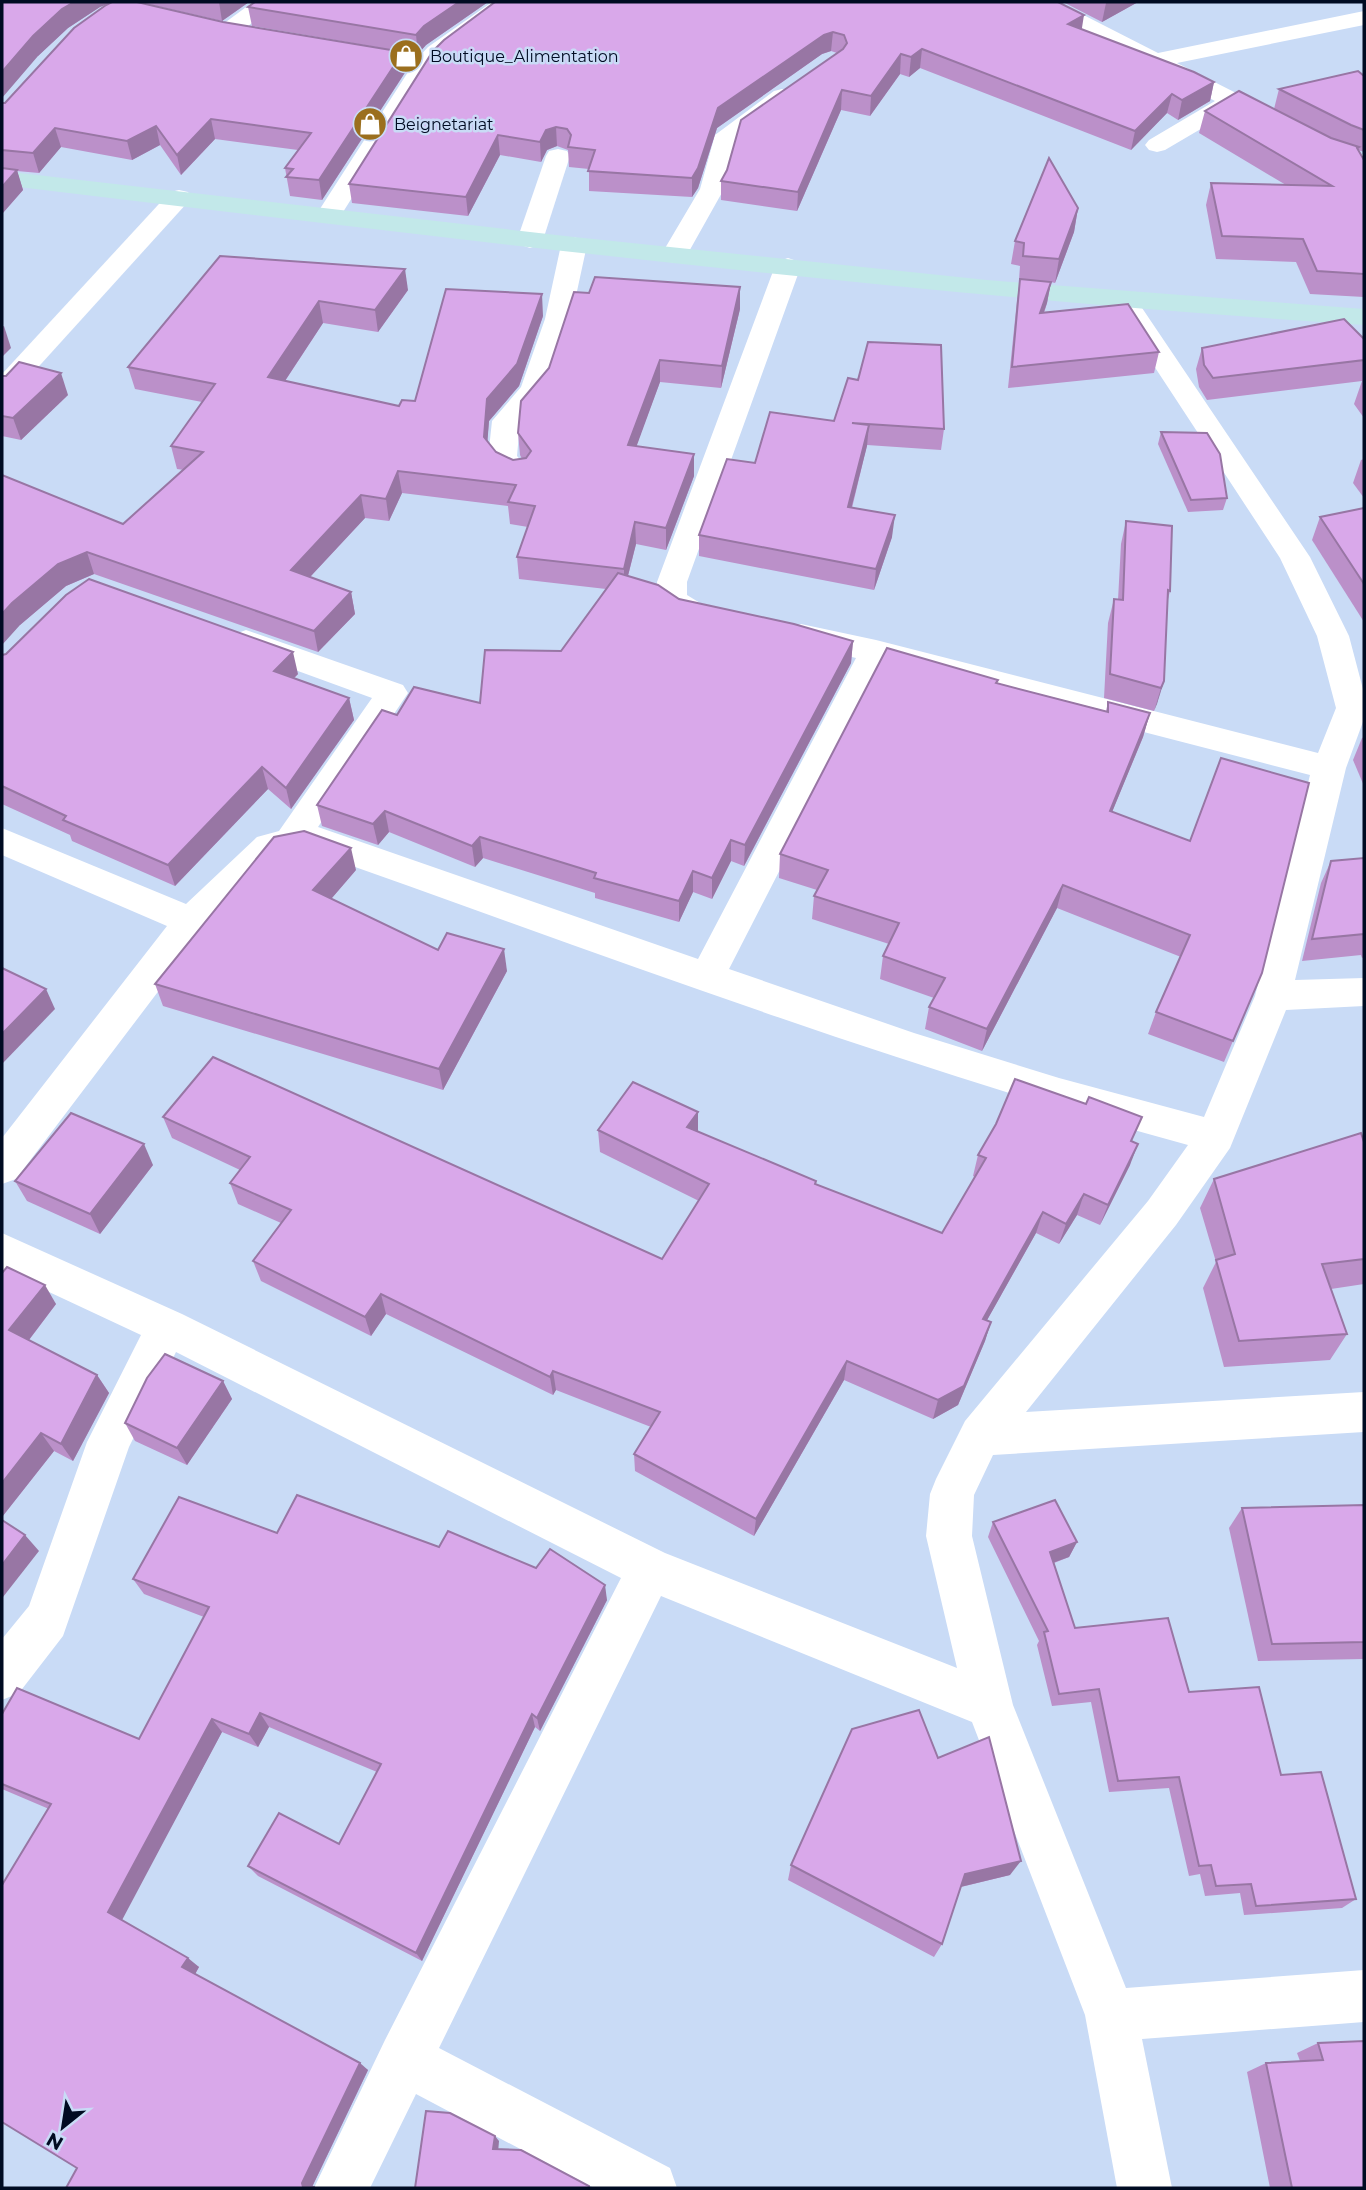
<svg xmlns="http://www.w3.org/2000/svg" width="1366" height="2190" viewBox="0 0 1366 2190" font-family="Montserrat,sans-serif">
<style>
.lines{fill:none;stroke-linecap:round;stroke-linejoin:round}
.street{fill:#fff;fill-rule:evenodd}
.secondary{fill:#c2e8e9;fill-rule:evenodd}
.wall{fill:#bb90c9}
.shaded-wall{fill:#9876a4}
.building{fill:#d9a8ea;stroke:#9876a4;stroke-width:2}
.labels{text-anchor:middle;stroke-width:5;stroke-linejoin:round;paint-order:stroke}
.far-poi-label{font-size:16px;fill:#000b22;stroke:#c9dbf6;text-anchor:start}
</style>
<rect width="100%" height="100%" fill="#c9dbf6"/>
<g class="lines">
<!-- street -->
<g class="street">
<path d="M253,2H277L235,37H219L216,32L219,27Z"/>
<path d="M492,2H517L444,57L433,69L338,220L329,223L320,220L316,215L410,69L345,58L342,53L345,48L353,46L419,57L428,47Z"/>
<path d="M1031,2H1058L1158,53L1364,11V25L1177,63L1344,148L1364,155V170L1326,158L1233,110L1165,150L1157,152L1149,150L1145,145L1149,140L1215,101L1034,7Z"/>
<path d="M782,89L790,91L794,96L790,101L738,138L724,189L687,255L683,260L674,263L665,260L661,255L700,189L715,135L774,91Z"/>
<path d="M558,149L567,151L570,156L543,240L539,245L530,248L521,245L517,240L546,156L549,151Z"/>
<path d="M179,190L188,192L191,197L188,202L12,396L2,398V374L170,192Z"/>
<path d="M574,237L583,240L587,245L571,319L548,389L520,422L517,456L531,472L527,478C509,483 498,473 488,458L492,421L521,387L545,319L561,245L565,240Z"/>
<path d="M788,258L797,261L801,266L687,582V595L700,603L726,609L731,616L726,623C708,628 670,621 659,604C655,598 657,589 657,582L775,266L779,261Z"/>
<path d="M1129,300L1138,302L1310,557L1349,636L1364,693V719L1346,768L1295,980L1364,978V1006L1286,1010L1230,1148L1176,1225L1026,1412L1364,1392V1432L993,1455L974,1495L972,1536L1013,1705L1126,1988L1364,1970V2022L1142,2039L1172,2188H1117L1085,2015L972,1722L661,1596L439,2048L670,2168L677,2188H594L416,2094L370,2188H314L385,2040L621,1578L176,1352L129,1447L63,1636L19,1693L2,1700V1639L29,1606L87,1442L141,1335L2,1270V1233L182,1314L665,1553L957,1668L926,1536L930,1494L936,1479L965,1421L1148,1201L1188,1145C889,1064 602,954 310,851L279,857L204,931L16,1179L2,1184V1138L167,926L2,855V828L186,904L257,837L279,831L372,698L235,648L230,641L235,634L246,630L403,685L408,693L318,827L698,959L856,658L790,642L785,635L790,628L801,624L876,640L1318,753L1336,708L1317,636L1280,558L1116,308L1120,302ZM885,665L1310,775L1255,996L1204,1117L1059,1078L914,1033L729,969Z"/>
</g>
<!-- secondary -->
<path class="secondary" d="M2,171L574,237L987,280L1364,309V325C909,295 455,239 2,185Z"/>
</g>
<!-- wall -->
<g class="wall">
<path d="M2,2H137L223,22L394,50L252,26L248,7L488,2L426,45L418,54L403,52L406,71L322,200L290,196L285,168L298,150L215,139L181,175L160,145L132,160L61,147L39,173L17,171L23,190L2,214V103H5L109,3L100,7L68,28L38,56Z"/>
<path d="M139,2H249L222,21Z"/>
<path d="M495,2L1081,29L1214,82L1210,101L1178,120L1167,113L1131,150L920,68L909,77L900,74L870,116L841,110L797,211L721,200V181L837,53L831,51L822,54L717,128L698,188L692,197L589,191V169L569,167L568,150L557,146L547,150L541,162L500,155L468,216L352,203L349,184Z"/>
<path d="M1063,2H1138L1102,22Z"/>
<path d="M1364,76V152L1358,150L1364,160V297L1310,294L1296,262L1216,259L1206,205L1211,183L1286,185L1199,133L1205,111L1274,109L1279,89Z"/>
<path d="M1078,208L1074,232L1055,283L1051,282L1047,303L1044,313L1159,352L1154,373L1008,388L1017,300L1020,280H1019L1020,266L1011,264L1015,241Z"/>
<path d="M220,256L408,290L378,332L323,323L285,381L399,406L415,401L543,316L519,386L489,421L487,442L496,452L513,460L522,459L520,455L518,433L740,309L721,388L660,382L636,446L694,454V476L666,550L636,544L628,576L679,599L853,641L851,663L744,866L731,861L712,899L693,892L679,922L595,898V893L483,858L475,867L389,832L378,845L322,826L317,805L397,715L480,703L561,651L606,589L519,579L517,557L528,527L510,524L508,506L402,493L389,521L365,518L310,577L351,592L355,614L318,652L94,574L66,586L20,625L2,475L123,524L184,470L177,469L171,446L202,402L135,389L128,367Z"/>
<path d="M1364,339V418L1354,404L1362,381L1207,400L1199,387L1196,369L1202,348Z"/>
<path d="M2,376L68,395L21,440L2,436Z"/>
<path d="M858,380L944,429L941,450L867,445L852,508L892,537L874,590L699,556V535L755,463L834,421Z"/>
<path d="M1161,432L1227,498L1223,510L1188,512L1158,444Z"/>
<path d="M1364,459V498L1353,483L1361,460Z"/>
<path d="M1364,508V622L1312,540L1320,517Z"/>
<path d="M1126,521L1170,591L1167,603L1164,681L1154,711L1104,698L1108,623L1114,599L1118,600L1121,544Z"/>
<path d="M2,655L298,674L294,678L349,698L354,720L291,809L268,789L175,886L72,841L70,835L2,804Z"/>
<path d="M998,680L997,683L1106,711L1108,702L1150,713L1143,737L1112,812L1262,973L1224,1062L1148,1034L1156,1012L1181,957L1057,908L982,1051L925,1029L929,1007L934,998L880,979L883,956L889,944L812,919L814,896L817,890L779,878L780,854Z"/>
<path d="M1364,737V786L1353,760L1362,738Z"/>
<path d="M1364,858V957L1362,958L1361,955L1302,961L1321,883L1331,861Z"/>
<path d="M356,870L331,899L438,950L507,971L443,1090L163,1006L155,984Z"/>
<path d="M163,1117L662,1259L699,1201L600,1152L598,1130L698,1132L816,1181V1185L942,1233L975,1177L973,1176L978,1155L1133,1142L1130,1165L1100,1225L1077,1215L1059,1244L1036,1233L987,1320L991,1322L985,1341L958,1405L933,1419L844,1380L754,1536L635,1471L634,1454L651,1427L556,1390L553,1395L386,1314L371,1336L261,1281L253,1261L281,1223L238,1204L230,1183L240,1170L172,1138Z"/>
<path d="M1364,1142V1284L1331,1289L1347,1334L1330,1360L1224,1367L1203,1288L1216,1262L1200,1208L1214,1179Z"/>
<path d="M153,1165L100,1234L27,1201L15,1181Z"/>
<path d="M2,1273L56,1304L29,1340L97,1375L109,1393L73,1461L54,1451L2,1517Z"/>
<path d="M223,1381L232,1399L187,1465L135,1441L125,1423Z"/>
<path d="M1364,1505V1659L1258,1661L1229,1528L1242,1508Z"/>
<path d="M993,1522L1077,1542L1069,1557L1054,1563L1075,1628L1189,1692L1281,1775L1356,1899L1342,1908L1244,1915L1240,1893L1205,1896L1200,1874L1189,1876L1169,1788L1109,1792L1091,1702L1052,1706L1037,1645L1039,1641L988,1537Z"/>
<path d="M277,1533L439,1547L607,1600L540,1731L535,1727L422,1961L258,1876L248,1866L339,1844L377,1772L269,1727L258,1747L222,1732L121,1920L199,1967L195,1974L368,2070L312,2187L316,2188H66L77,2168L49,1809L2,1789V1714L139,1739L204,1617L144,1594L133,1579Z"/>
<path d="M938,1758L1010,1875L961,1887L942,1944L934,1957L788,1880L791,1865Z"/>
<path d="M1318,2043L1364,2188H1270L1247,2072L1266,2063L1300,2061L1297,2053Z"/>
</g>
<!-- shaded-wall -->
<g class="shaded-wall">
<path d="M74,2H113L100,7L68,28L38,56L2,98V72L33,36L62,9Z"/>
<path d="M219,2H249L222,21Z"/>
<path d="M459,2H488L426,45L418,54L416,35L424,26Z"/>
<path d="M1108,2H1138L1102,22L1106,3Z"/>
<path d="M1084,15L1081,34L1068,24Z"/>
<path d="M833,32L831,51L822,54L717,128L698,188L692,197V178L718,108L824,35Z"/>
<path d="M922,49L920,68L909,77L911,57Z"/>
<path d="M403,52L406,71L322,200L319,180Z"/>
<path d="M901,54L900,74L870,116L871,96Z"/>
<path d="M1214,82L1210,101L1178,120L1182,100Z"/>
<path d="M842,90L841,110L797,211L798,192Z"/>
<path d="M1172,94L1167,113L1131,150L1135,131Z"/>
<path d="M211,119L215,139L181,175L177,155Z"/>
<path d="M156,126L160,145L132,160L127,141Z"/>
<path d="M556,127L557,146L547,150L541,162L540,142L546,130Z"/>
<path d="M55,128L61,147L39,173L33,153Z"/>
<path d="M498,135L500,155L468,216L466,197Z"/>
<path d="M17,170L23,190L2,214V187Z"/>
<path d="M1078,208L1074,232L1055,283L1059,259Z"/>
<path d="M405,269L408,290L378,332L375,310Z"/>
<path d="M1051,282L1047,303L1036,334L1040,313Z"/>
<path d="M740,287V309L721,388L722,366Z"/>
<path d="M542,294L543,316L519,386L489,421L486,460L484,437L487,399Z"/>
<path d="M319,301L323,323L273,399L268,377Z"/>
<path d="M4,326L11,348L2,357V327Z"/>
<path d="M660,360V382L629,467L628,445Z"/>
<path d="M61,373L68,395L21,440L13,418Z"/>
<path d="M869,425L867,446L846,529L848,507Z"/>
<path d="M694,454V476L666,550V528Z"/>
<path d="M398,471L402,493L389,521L386,499Z"/>
<path d="M361,495L365,518L296,592L291,570Z"/>
<path d="M895,515L892,537L874,590L876,569Z"/>
<path d="M635,522L636,544L624,591V569Z"/>
<path d="M87,552L94,574L66,586L20,625L2,645V614L12,603L58,564Z"/>
<path d="M351,592L355,614L318,652L314,631Z"/>
<path d="M853,641L851,663L744,866L745,845Z"/>
<path d="M293,652L298,674L279,693L274,671Z"/>
<path d="M1164,681L1157,704L1154,711L1161,688Z"/>
<path d="M349,698L354,720L291,809L286,788Z"/>
<path d="M1150,713L1143,737L1103,834L1110,811Z"/>
<path d="M262,767L268,789L175,886L168,865Z"/>
<path d="M385,811L389,832L378,845L373,824Z"/>
<path d="M480,837L483,858L475,867L472,846Z"/>
<path d="M731,840V861L712,899V878Z"/>
<path d="M351,848L356,870L319,913L313,890Z"/>
<path d="M693,871V892L679,922V901Z"/>
<path d="M1063,885L1057,908L982,1051L987,1029Z"/>
<path d="M504,949L507,971L443,1090L439,1069Z"/>
<path d="M46,989L55,1009L2,1064V1034Z"/>
<path d="M698,1112V1133L687,1127Z"/>
<path d="M144,1144L153,1165L100,1234L90,1214Z"/>
<path d="M1138,1144L1130,1165L1100,1225L1108,1205Z"/>
<path d="M1084,1194L1077,1215L1059,1244L1066,1224Z"/>
<path d="M1043,1212L1036,1233L977,1338L983,1319Z"/>
<path d="M45,1285L56,1304L22,1349L9,1330Z"/>
<path d="M381,1294L386,1314L371,1336L365,1317Z"/>
<path d="M991,1322L985,1341L958,1405L933,1419L938,1400Z"/>
<path d="M847,1361L844,1380L754,1536L756,1519Z"/>
<path d="M553,1371L556,1390L553,1395L550,1377Z"/>
<path d="M97,1375L109,1393L73,1461L61,1444Z"/>
<path d="M223,1381L232,1399L187,1465L177,1448Z"/>
<path d="M41,1433L54,1451L2,1517V1483Z"/>
<path d="M25,1535L39,1551L3,1597L2,1596V1565Z"/>
<path d="M1077,1542L1069,1557L1044,1566L1050,1552Z"/>
<path d="M605,1585L607,1600L540,1731L537,1718Z"/>
<path d="M260,1713L269,1727L258,1747L249,1734Z"/>
<path d="M532,1714L535,1727L422,1961L416,1953Z"/>
<path d="M212,1719L222,1732L121,1922L108,1912Z"/>
<path d="M1021,1861L1010,1875L956,1888L965,1874Z"/>
<path d="M188,1958L199,1967L194,1976L182,1967Z"/>
<path d="M360,2063L368,2070L312,2187H303L302,2183Z"/>
<path d="M495,2136L499,2141L498,2153L493,2149Z"/>
</g>
<!-- building -->
<g class="building">
<path d="M2,2H74L62,9L33,36L2,72Z"/>
<path d="M112,2H137L223,22L403,52L319,180L286,177L293,169L285,168L311,133L211,119L177,155L156,126L127,141L55,128L33,153L2,150V103H5L74,28L106,5Z"/>
<path d="M255,2H459L424,26L416,35L248,7Z"/>
<path d="M495,2H1058L1084,15L1068,24L1194,72L1214,82L1182,100L1172,94L1135,131L922,49L911,57L901,54L871,96L842,90L798,192L721,181L727,170L741,120L843,49L847,43L844,35L833,32L824,35L718,108L698,168L692,178L588,171L595,150L568,147L571,135L567,129L556,127L546,130L540,142L498,135L466,197L349,184L433,51L444,40Z"/>
<path d="M1358,71L1364,76V130L1351,125L1279,89Z"/>
<path d="M1239,91L1331,138L1359,147L1357,148L1364,160V274L1317,271L1303,239L1222,236L1211,183L1332,186L1205,111Z"/>
<path d="M1049,158L1078,208L1059,259L1023,256L1024,243L1015,241Z"/>
<path d="M2,168L17,170L2,187Z"/>
<path d="M220,256L405,269L375,310L319,301L268,377L399,406L402,400L415,401L446,289L542,294L517,364L487,399L484,437L496,452L513,460L526,458L531,451L518,433L521,401L549,368L574,292L589,293L595,277L740,287L722,366L660,360L628,445L694,454L666,528L635,522L624,569L517,557L535,506L508,502L516,485L398,471L386,499L361,495L291,570L351,592L314,631L87,552L58,564L12,603L2,614V475L123,524L203,452L171,446L215,384L128,367Z"/>
<path d="M1020,279L1051,282L1040,313L1128,304L1159,352L1012,367Z"/>
<path d="M1344,319L1364,339V360L1213,378L1204,365L1202,348Z"/>
<path d="M868,342L941,345L944,429L852,423L869,425L848,507L895,515L876,569L699,535L727,459L755,463L770,412L834,421L848,378L858,380Z"/>
<path d="M19,362L61,373L13,418L2,416V376H6Z"/>
<path d="M1161,432L1207,433L1220,454L1227,498L1191,500Z"/>
<path d="M1364,508V584L1320,517Z"/>
<path d="M1126,521L1172,526L1170,591L1168,590L1164,681L1161,688L1110,674L1114,599L1123,600Z"/>
<path d="M618,573L658,585L679,599L794,624L853,641L745,845L731,840L712,878L693,871L679,901L594,878L596,873L480,837L472,846L385,811L373,824L317,805L382,710L397,715L414,687L480,703L485,650L561,651Z"/>
<path d="M89,579L293,652L274,671L349,698L286,788L262,767L168,865L63,820L66,816L2,786V655L6,654L66,595Z"/>
<path d="M887,648L998,680L996,683L1108,712V702L1150,713L1110,811L1190,841L1221,758L1309,783L1262,973L1233,1041L1156,1012L1190,935L1063,885L987,1029L929,1007L945,978L883,956L899,923L814,896L828,870L780,854Z"/>
<path d="M304,831L351,848L313,890L438,950L447,933L504,949L439,1069L155,984L274,837Z"/>
<path d="M1364,858V934L1312,939L1331,861Z"/>
<path d="M2,968L46,989L2,1034Z"/>
<path d="M213,1057L662,1259L709,1184L598,1130L633,1082L698,1112L687,1127L816,1181L815,1184L942,1233L986,1158L978,1155L996,1124L1015,1079L1086,1104L1089,1097L1142,1117L1131,1141L1138,1144L1108,1205L1084,1194L1066,1224L1043,1212L983,1319L991,1322L964,1386L938,1400L847,1361L756,1519L634,1454L660,1412L553,1371L550,1377L381,1294L365,1317L253,1261L291,1210L230,1183L250,1157L163,1117Z"/>
<path d="M71,1113L144,1144L90,1214L15,1181Z"/>
<path d="M1361,1133L1364,1142V1259L1322,1264L1347,1334L1239,1341L1216,1260L1235,1254L1214,1179Z"/>
<path d="M7,1267L45,1285L9,1330L97,1375L61,1444L41,1433L2,1483V1273Z"/>
<path d="M165,1354L223,1381L177,1448L125,1423L147,1378Z"/>
<path d="M297,1495L439,1547L448,1531L536,1568L550,1549L605,1585L537,1718L532,1714L416,1953L248,1866L279,1813L339,1844L381,1764L260,1713L249,1734L212,1719L108,1912L188,1958L182,1967L360,2063L302,2183L303,2187H313L312,2188H66L77,2168L2,2122V1885L51,1804L2,1784V1714L17,1688L139,1739L209,1607L133,1579L179,1497L277,1533Z"/>
<path d="M1055,1500L1077,1542L1050,1552L1075,1628L1168,1618L1189,1692L1259,1687L1281,1775L1321,1772L1356,1899L1256,1906L1251,1884L1216,1886L1211,1865L1199,1866L1179,1777L1118,1781L1099,1689L1059,1694L1044,1632L1048,1631L993,1522Z"/>
<path d="M1364,1505V1642L1272,1644L1242,1508Z"/>
<path d="M2,1520L25,1535L2,1565Z"/>
<path d="M919,1710L938,1758L989,1737L1021,1861L965,1874L942,1944L791,1865L852,1729Z"/>
<path d="M1364,2041V2188H1292L1266,2063L1323,2060L1318,2043Z"/>
<path d="M426,2111L450,2113L495,2136L493,2149L521,2150L589,2186V2188H415Z"/>
</g>
<!-- icons -->
<defs>
<g id="shop-disc" transform="scale(1.75)"><circle r="9.5" fill="#9b6f1e" stroke="#c9dbf6"/><path d="M-5-2.5h2.3a2.7 3.5 0 0 1 5.4 0H5L5.5 6h-11ZM-1.5-2.5h3a1.5 2.3 0 0 0-3 0Z" fill="#fff"/></g>
</defs>
<g fill-rule="evenodd">
<use href="#shop-disc" x="406" y="56"/>
<use href="#shop-disc" x="370" y="124"/>
</g>
<g class="labels">
<!-- far-poi labels -->
<g class="far-poi-label">
<text x="430" y="62">Boutique_Alimentation</text>
<text x="394" y="130">Beignetariat</text>
</g>
</g>
<!-- border -->
<rect width="1366" height="2190" fill="none" stroke="#000b22" stroke-width="7"/>
<!-- north arrow -->
<g transform="translate(63 2127) rotate(210)" stroke="#c9dbf6" stroke-width="5" paint-order="stroke">
<path d="M0-5L12 26L0 18L-12 26Z" fill="#000b22"/>
<text y="-10" font-size="19" font-weight="bold" text-anchor="middle" fill="#000b22">N</text>
</g>
</svg>
